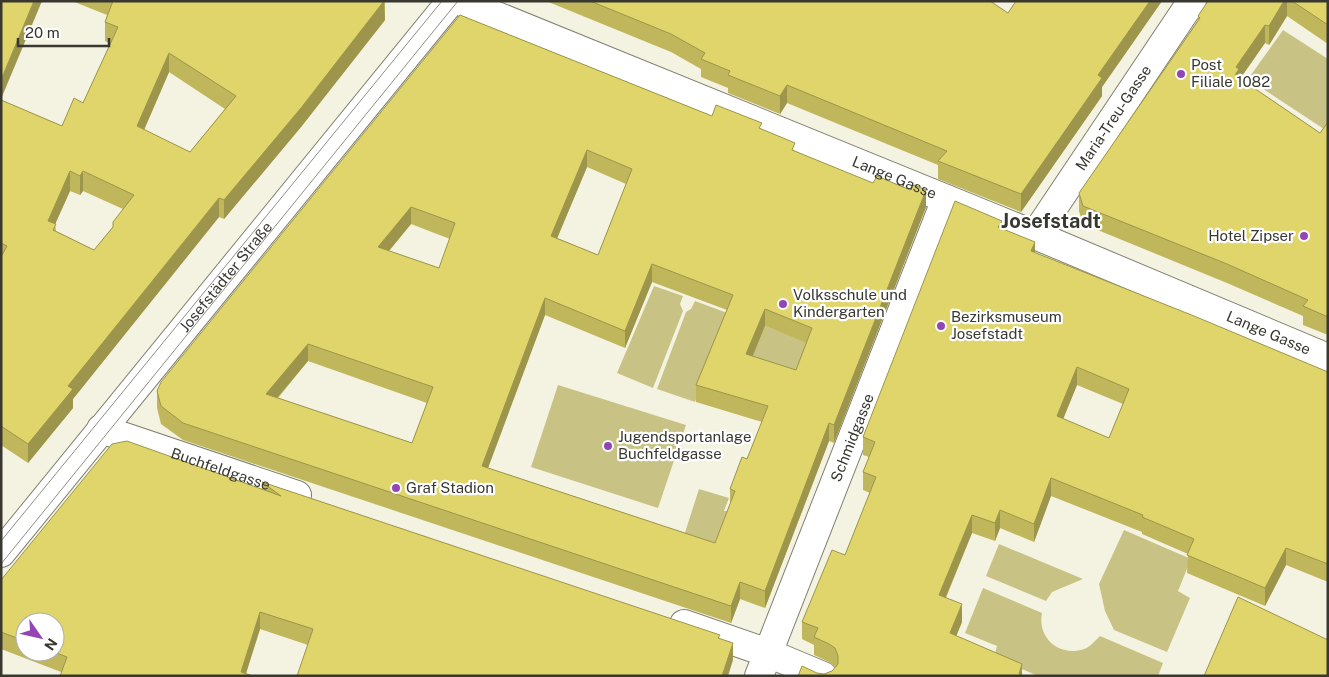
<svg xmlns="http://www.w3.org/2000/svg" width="1329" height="677" viewBox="0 0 1329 677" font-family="'Public Sans',sans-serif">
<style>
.green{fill:#c8c384}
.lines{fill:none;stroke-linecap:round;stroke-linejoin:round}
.minor-casing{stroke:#818070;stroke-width:30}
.tertiary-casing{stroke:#818070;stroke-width:30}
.minor{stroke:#fff;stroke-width:28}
.tertiary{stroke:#fff;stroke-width:28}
.tram{stroke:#8f8e82;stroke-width:1}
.wall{fill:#c0b75c;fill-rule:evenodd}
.shaded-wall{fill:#9c954b}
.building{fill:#dfd56b;stroke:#9c954b;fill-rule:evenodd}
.poi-dot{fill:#9345b6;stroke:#fff;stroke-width:2}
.labels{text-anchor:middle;stroke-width:4.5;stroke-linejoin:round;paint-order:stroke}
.poi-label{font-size:15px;fill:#383730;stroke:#fff;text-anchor:start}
.street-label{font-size:15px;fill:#383730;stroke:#fff}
.district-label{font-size:20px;font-weight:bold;fill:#383730;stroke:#fff}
</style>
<rect width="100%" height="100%" fill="#f4f3e1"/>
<!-- green -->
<g class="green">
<path d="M1283,30L1328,59L1327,131L1248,79Z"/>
<path d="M654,286L683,296L680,304L683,311L653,388L617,373Z"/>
<path d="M695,301L730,314L695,402L657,389L686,312L691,309Z"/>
<path d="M765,326L812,345L796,388L746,372Z"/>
<path d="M558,385L686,425L658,508L531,467Z"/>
<path d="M699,489L729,498L724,511H729L714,556L682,542Z"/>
<path d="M1124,530L1191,559L1178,591L1190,598L1167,652L1114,630L1105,611L1099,584Z"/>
<path d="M999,544L1083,579L1052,592L1046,601L986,576Z"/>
<path d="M983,588L1042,613C1037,636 1057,656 1081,650C1088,649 1094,642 1100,636L1163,663L1158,676H1038L994,657L997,646L965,633Z"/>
</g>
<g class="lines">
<!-- minor casing -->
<g class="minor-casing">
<g id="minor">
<path id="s1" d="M460,1L1035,235L1328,358"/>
<path id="s2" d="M1035,235L1192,1"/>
<path id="s3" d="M101,429L297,495"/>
<path d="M684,624L768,653L823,676"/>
<path id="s4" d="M759,676L946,199"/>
</g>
</g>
<!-- tertiary casing -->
<g class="tertiary-casing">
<g id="tertiary">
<path id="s5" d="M1,553L451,1"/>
</g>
</g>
<!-- minor -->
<use href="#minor" class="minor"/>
<!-- tertiary -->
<use href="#tertiary" class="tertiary"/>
<!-- tram -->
<g class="tram">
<path d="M1,541L442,1"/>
<path d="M1,564L458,1"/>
</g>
</g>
<!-- wall -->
<g class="wall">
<path d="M72,1H385V20L301,127L224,219L219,217L73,399V408L28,463L1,445V100L62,126L83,103L110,44L105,41V22L107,15ZM169,72L225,109L190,152L144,130ZM70,191L80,195L83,191L123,209L113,227L94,250L56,231L55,224Z"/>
<path d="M546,1H990L1008,13L1016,1H1162L1102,87V96L1021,212L938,179V165L787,103L780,114L728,93V88L701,77V69L671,52Z"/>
<path d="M1208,1H1328V44L1287,16L1269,45L1265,43L1240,79L1320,133L1328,122V335L1303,325V316L1227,283L1083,224L1079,211V193L1198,20V16Z"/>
<path d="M460,15L712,116L762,129L795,151L926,207L834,443L829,441L765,608L740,599L731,623L183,440L161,424L157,408V391ZM587,167L626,184L598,255L557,238ZM411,224L450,239L439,268L389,251ZM652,282L727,310L696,385V402L762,422L747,459L730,489V504L715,543L488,468L545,315L625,348ZM765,326L806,343L796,370L753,356ZM308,361L427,403L412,443L278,398Z"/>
<path d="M1002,228L1035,253L1328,372V582L1286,565L1265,606L1187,573L1188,554L1142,534V532L1051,496L1034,542L1000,528L995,541L972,533L946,598L962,622L956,636L1022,664L798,676L817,673L824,674L832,671L835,667L829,662L814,655V645L802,639V622L845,555L870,493L863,490V472L869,457L863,455V437ZM1077,385L1123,404L1109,438L1063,419Z"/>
<path d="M262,482L720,639L733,660L308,645L260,629L246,674L61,672L1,649V580L262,490ZM25,622L55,652H25Z"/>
</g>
<!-- shaded-wall -->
<g class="shaded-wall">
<path d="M34,1H42L1,99V80Z"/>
<path d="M384,1L385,20L301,127L224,219V200Z"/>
<path d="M1150,1H1162L1102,87V96L1021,212V194L1098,75Z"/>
<path d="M1284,1H1287V16L1269,45V26Z"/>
<path d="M1265,25V43L1239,80L1235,94L1236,67Z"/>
<path d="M169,53V72L137,146V126Z"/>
<path d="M787,85V103L780,114V96Z"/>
<path d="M587,150V167L551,253V236Z"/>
<path d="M70,171V191L48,240V221Z"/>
<path d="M83,171V191L80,195V176Z"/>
<path d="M926,190V207L834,443V425Z"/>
<path d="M219,198V217L73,399V408L28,463V444L68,386Z"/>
<path d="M411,207V224L378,264V247Z"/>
<path d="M1002,221V239L998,227Z"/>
<path d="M1035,242V260L1031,251Z"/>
<path d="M652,264V282L625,348V331Z"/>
<path d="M545,298V315L482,484V466Z"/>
<path d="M765,309V326L746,372V354Z"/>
<path d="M308,344V361L266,411V394Z"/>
<path d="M1077,367V385L1057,434V416Z"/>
<path d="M829,423V441L765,608V591Z"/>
<path d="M1051,478V496L1034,542V524Z"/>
<path d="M1000,510V528L995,541V523Z"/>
<path d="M972,515V533L939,613V595Z"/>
<path d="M1286,548V565L1265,606V588Z"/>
<path d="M740,582V599L731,623V606Z"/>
<path d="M962,604V622L950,651V633Z"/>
<path d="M260,612V629L245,676L241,672Z"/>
<path d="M733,643V660L728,676H722Z"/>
<path d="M1022,664V676L1019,674Z"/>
</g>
<!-- building -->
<g class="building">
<path d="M1,1H34L1,80Z"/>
<path d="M113,1H384L301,108L224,200L219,198L68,386L73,389L28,444L1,426V257L7,246L1,243V100L62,126L74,98L83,103L118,27L105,22ZM169,53L236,96L190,152L137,126ZM70,171L80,176L83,171L134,195L113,222V227L94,250L53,230L56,224L48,221Z"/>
<path d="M590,1H990L1008,13L1016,1H1150L1098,75L1102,78L1021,194L938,161L947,151L787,85L780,96L728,75L730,71L701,59L705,53L671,34Z"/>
<path d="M1208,1H1284L1269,26L1265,25L1236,67L1239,69L1235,75L1320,133L1328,122V317L1303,306L1308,300L1227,264L1083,206L1079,193L1200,18L1198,16Z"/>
<path d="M1292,1H1328V25Z"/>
<path d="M460,15L712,116L716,105L762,123L759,128L795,143L792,150L873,183L877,176L910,190L914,185L926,190L834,425L829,423L765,591L740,582L731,606L183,423L161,406L157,391L161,382ZM587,150L632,169L598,255L551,236ZM411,207L455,223L439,268L378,247ZM652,264L733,295L696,385L768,406L747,459L742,457L730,489L735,491L715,543L482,466L545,298L625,331ZM765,309L812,328L796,370L746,354ZM308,344L433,387L412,443L266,394Z"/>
<path d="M955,201L1002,221L998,227L1035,242L1031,251L1194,316L1328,372V564L1286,548L1265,588L1187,555L1194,539L1142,517L1143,515L1051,478L1034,524L1000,510L995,523L972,515L939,595L962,604L950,633L1022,664L1019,674L1025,676H798L802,666L817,673L824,674L832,671L838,664V656L835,648L829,644L814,637L818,628L802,622L832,550L845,555L876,477L863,472L875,442L863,437ZM1077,367L1129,389L1109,438L1057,416Z"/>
<path d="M127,441L281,496L262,482L720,635L718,638L733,643L722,676H297L313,629L260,612L241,672L253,676H60L67,657L54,652L55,622H25V641L1,632V580L112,444Z"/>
<path d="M1238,597L1328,640V676H1204Z"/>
</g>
<!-- markers -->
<g class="poi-dot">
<circle cx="1181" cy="74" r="5"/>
<circle cx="1304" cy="236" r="5"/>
<circle cx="783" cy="304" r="5"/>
<circle cx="941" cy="326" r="5"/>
<circle cx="608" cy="446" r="5"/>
<circle cx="396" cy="488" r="5"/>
</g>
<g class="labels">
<!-- poi labels -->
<g class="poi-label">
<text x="1191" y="70">Post<tspan x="1191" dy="17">Filiale 1082</tspan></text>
<text x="1294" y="241" text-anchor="end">Hotel Zipser</text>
<text x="793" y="300">Volksschule und<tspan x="793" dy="17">Kindergarten</tspan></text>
<text x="951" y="322">Bezirksmuseum<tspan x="951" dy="17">Josefstadt</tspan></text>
<text x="618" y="442">Jugendsportanlage<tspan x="618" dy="17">Buchfeldgasse</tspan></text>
<text x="406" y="493">Graf Stadion</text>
</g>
<!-- street labels -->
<g class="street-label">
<text dy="5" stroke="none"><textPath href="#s2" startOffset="141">Maria-Treu-Gasse</textPath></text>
<text dy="5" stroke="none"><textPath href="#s1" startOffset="469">Lange Gasse</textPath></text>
<text dy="5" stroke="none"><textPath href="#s5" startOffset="356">Josefstädter Straße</textPath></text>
<text dy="5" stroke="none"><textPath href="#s1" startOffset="874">Lange Gasse</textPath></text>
<text dy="5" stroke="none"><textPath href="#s4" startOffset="256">Schmidgasse</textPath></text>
<text dy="5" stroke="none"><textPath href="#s3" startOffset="126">Buchfeldgasse</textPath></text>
</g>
<!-- district labels -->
<g class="district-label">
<text x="1051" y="228">Josefstadt</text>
</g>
</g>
<!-- border -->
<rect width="1329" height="677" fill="none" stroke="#383730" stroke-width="5"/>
<!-- north arrow -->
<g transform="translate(40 637) rotate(124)"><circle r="24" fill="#ffffff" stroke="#afafac"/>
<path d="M0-4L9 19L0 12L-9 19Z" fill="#9345b6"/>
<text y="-8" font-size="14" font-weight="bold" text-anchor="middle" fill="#383730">N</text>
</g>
<!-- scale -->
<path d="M18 38v8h91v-8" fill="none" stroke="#383730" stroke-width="2.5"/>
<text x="25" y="38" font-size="15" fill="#383730" stroke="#ffffff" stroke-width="4" paint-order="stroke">20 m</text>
</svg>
